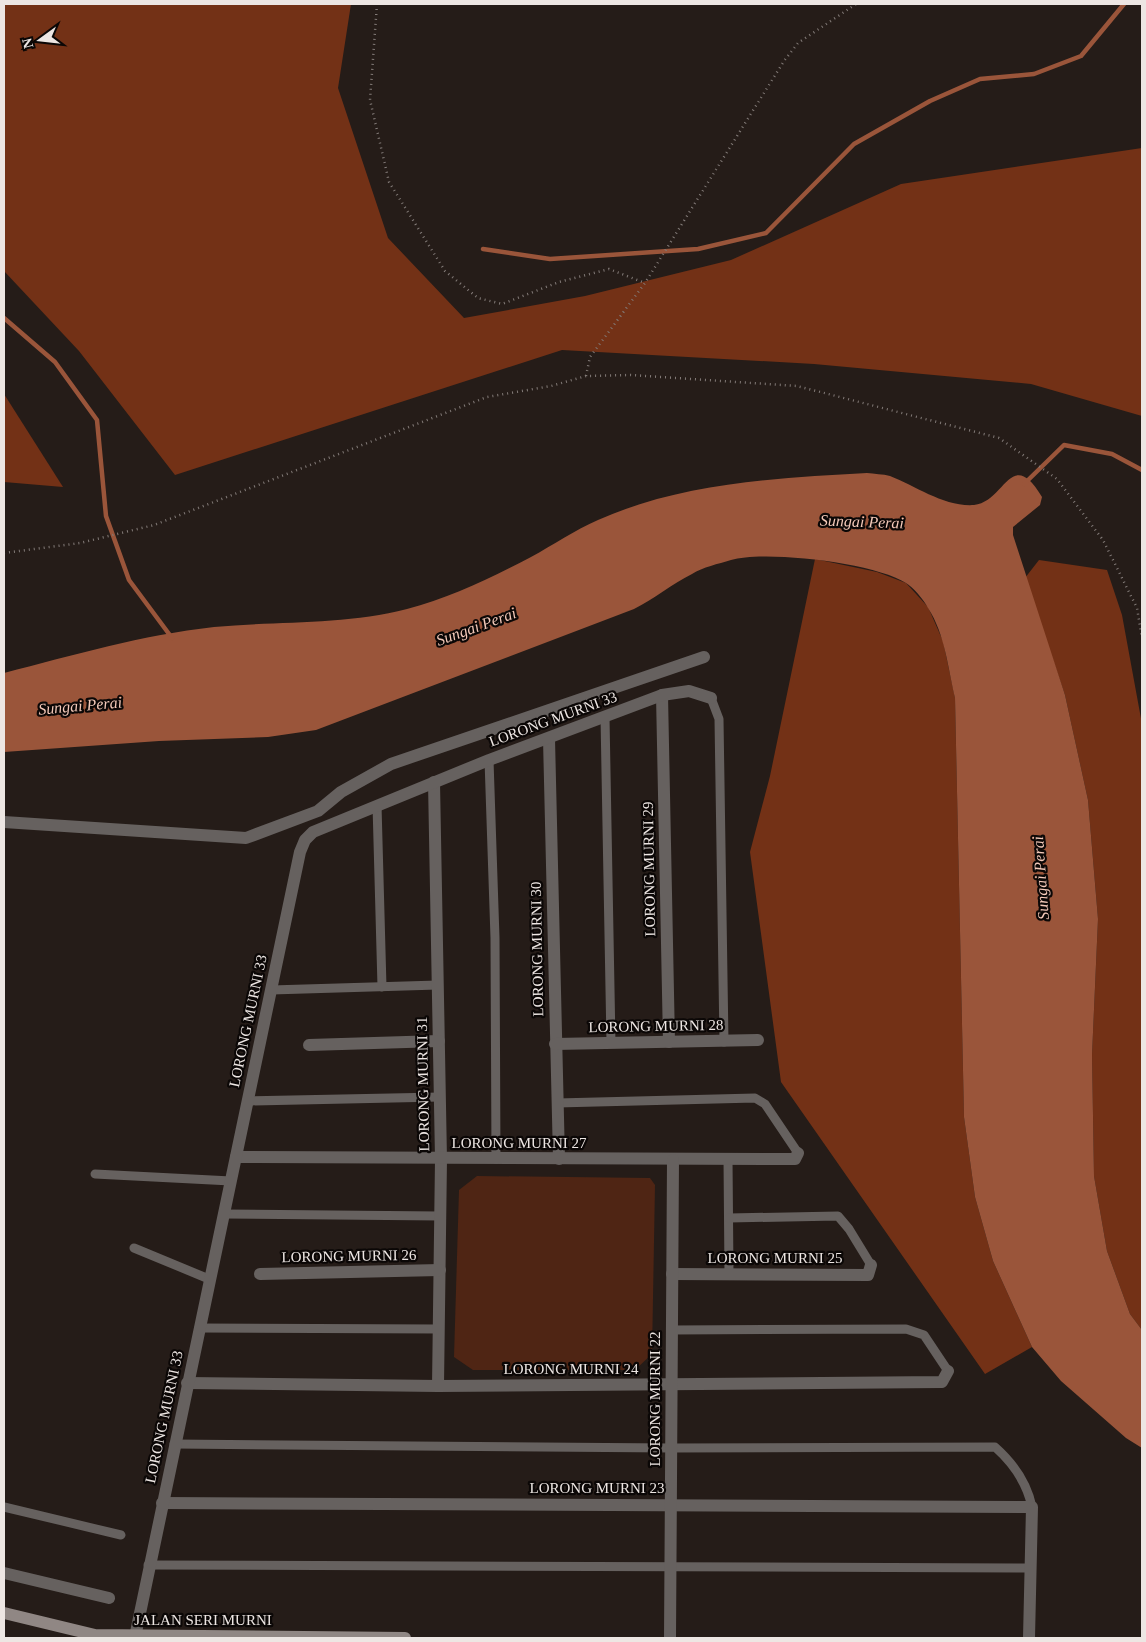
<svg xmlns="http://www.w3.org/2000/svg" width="1146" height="1642" viewBox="0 0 1146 1642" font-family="'Times New Roman',serif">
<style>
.green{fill:#4f2514}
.forest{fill:#733116}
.water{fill:#9a553a}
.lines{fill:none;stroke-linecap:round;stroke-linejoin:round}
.stream{stroke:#9a553a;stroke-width:4.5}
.path{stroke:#837b78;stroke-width:2.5;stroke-dasharray:1 4;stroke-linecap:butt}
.lane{stroke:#66615f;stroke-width:9}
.street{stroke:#66615f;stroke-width:12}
.secondary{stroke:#908784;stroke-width:12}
.labels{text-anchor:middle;stroke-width:4.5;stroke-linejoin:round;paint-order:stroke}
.street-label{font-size:15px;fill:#ede6e3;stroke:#0b0706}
.water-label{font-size:16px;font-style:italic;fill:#f3c9b9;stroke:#0b0706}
</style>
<rect width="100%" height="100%" fill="#251c18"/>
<!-- green -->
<path class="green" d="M477,1176L650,1178L655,1185L652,1354L635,1370H473L454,1357L459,1190Z"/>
<!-- forest -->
<g class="forest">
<path d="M4,4H351L338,88L388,238L464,318L585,296L731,260L901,184L1142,148V416L1031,384L814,364L562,350L175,475L79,351L4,271Z"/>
<path d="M4,394L63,487L4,482Z"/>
<path d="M815,559L877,572L906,583L928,607L943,641L955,698L964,1117L975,1197L993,1261L1032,1347L985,1374L781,1082L750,852L770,776Z"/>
<path d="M1039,560L1107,570L1122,615L1142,724V1330L1130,1314L1107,1251L1094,1176L1092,1055L1098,919L1088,800L1065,695L1025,578Z"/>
</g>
<!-- water -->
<path class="water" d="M867,473C874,474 883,474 890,476C916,486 944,507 974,505C1005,502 1011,445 1042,497L1040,505L1013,527V535L1065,695L1088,800L1098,919L1092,1055L1094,1176L1107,1251L1130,1314L1142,1330V1448L1126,1438L1061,1381L1032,1347L993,1261L975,1197L964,1117L955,698C948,668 945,634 928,608C924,600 913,587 906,583C875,563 766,550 731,560C718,564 703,567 692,574C672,584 654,599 634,609L316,730L268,737L159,741L4,752V673C74,655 142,635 214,627C278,621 345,625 407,609C450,598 491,578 531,557C553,545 575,530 598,520C681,483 777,478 867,473Z"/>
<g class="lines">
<!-- stream -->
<g class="stream">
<path d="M483,249L550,259L698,249L766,233L854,144L930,101L980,79L1034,74L1081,56L1124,4"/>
<path d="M4,318L55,362L97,420L106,516L129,580L172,638"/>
<path d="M1024,484L1064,445L1112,454L1142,470"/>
</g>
<!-- path -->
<g class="path">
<path d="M377,4L370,100L389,182L445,271L478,298L502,304L559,282L609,269L645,283"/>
<path d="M586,376L590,357L645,283L784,61L798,43L856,4"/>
<path d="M4,553L80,543L154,525L487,397L551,386L586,376L631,375L797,386L999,438L1057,479L1103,540L1137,608L1142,638"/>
</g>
<!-- lane -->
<g class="lane">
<path d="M711,698L719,719L724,1042"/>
<path d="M605,717L611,1043"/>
<path d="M489,760L495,938L496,1159"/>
<path d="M377,805L382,987"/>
<path d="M271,990L438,985"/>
<path d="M248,1101L440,1097"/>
<path d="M557,1103L755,1098L765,1104L798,1153"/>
<path d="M728,1159L729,1274"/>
<path d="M95,1174L231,1181"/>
<path d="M224,1214L440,1216"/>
<path d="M729,1218L838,1216L849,1229L871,1265"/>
<path d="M134,1248L209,1279"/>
<path d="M199,1328L439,1329"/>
<path d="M672,1330L906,1329L924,1335L948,1371"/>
<path d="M174,1444L671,1448L995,1447C1013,1463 1027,1483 1032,1507"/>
<path d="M4,1507L121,1535"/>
<path d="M148,1565L1031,1568"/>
</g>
<!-- street -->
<g class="street">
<path d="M662,695L669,1042"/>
<path d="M549,739L559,1159"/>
<path d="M434,782L441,1159L438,1386"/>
<path d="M4,822L246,838L318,811L341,792L391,764L704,657"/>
<path d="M555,1044L758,1040"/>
<path d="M309,1045L439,1041"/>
<path d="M236,1157L795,1159L798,1153"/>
<path d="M260,1274L440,1270"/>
<path d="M672,1274L868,1275L871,1265"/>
<path d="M187,1383L438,1386L942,1382L948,1371"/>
<path d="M162,1503L1032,1507L1029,1638"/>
<path d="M4,1573L109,1598"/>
<path d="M135,1637L300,852L305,840L313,832L489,760L662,695L689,691L711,698"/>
<path d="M670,1638L673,1160"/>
</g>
<!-- secondary -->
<path class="secondary" d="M4,1613L95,1635L405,1638"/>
</g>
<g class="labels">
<!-- street labels -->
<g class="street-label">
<text transform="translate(553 719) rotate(-20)" y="5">LORONG MURNI 33</text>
<text transform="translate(649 869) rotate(-91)" y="5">LORONG MURNI 29</text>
<text transform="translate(537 949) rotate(-91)" y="5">LORONG MURNI 30</text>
<text transform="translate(248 1021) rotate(-78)" y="5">LORONG MURNI 33</text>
<text transform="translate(656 1026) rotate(-1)" y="5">LORONG MURNI 28</text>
<text transform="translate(423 1084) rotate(-91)" y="5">LORONG MURNI 31</text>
<text x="519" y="1148">LORONG MURNI 27</text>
<text transform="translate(349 1256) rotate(-1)" y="5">LORONG MURNI 26</text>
<text x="775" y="1263">LORONG MURNI 25</text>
<text x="571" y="1374">LORONG MURNI 24</text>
<text transform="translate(655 1399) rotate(-90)" y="5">LORONG MURNI 22</text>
<text transform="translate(164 1417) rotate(-78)" y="5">LORONG MURNI 33</text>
<text x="597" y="1493">LORONG MURNI 23</text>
<text x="203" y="1625">JALAN SERI MURNI</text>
</g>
<!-- water labels -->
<g class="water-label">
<text transform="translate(862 521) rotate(2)" y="6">Sungai Perai</text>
<text transform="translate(476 626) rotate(-20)" y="6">Sungai Perai</text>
<text transform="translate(80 705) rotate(-5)" y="6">Sungai Perai</text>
<text transform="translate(1040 878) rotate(-94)" y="6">Sungai Perai</text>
</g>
</g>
<!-- border -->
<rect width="1146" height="1642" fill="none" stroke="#ede6e3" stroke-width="10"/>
<!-- north arrow -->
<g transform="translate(40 40) rotate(255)" stroke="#0b0706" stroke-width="4" paint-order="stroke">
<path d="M0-4L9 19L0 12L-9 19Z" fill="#ede6e3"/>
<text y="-8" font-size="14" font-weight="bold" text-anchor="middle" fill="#ede6e3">N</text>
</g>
</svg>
